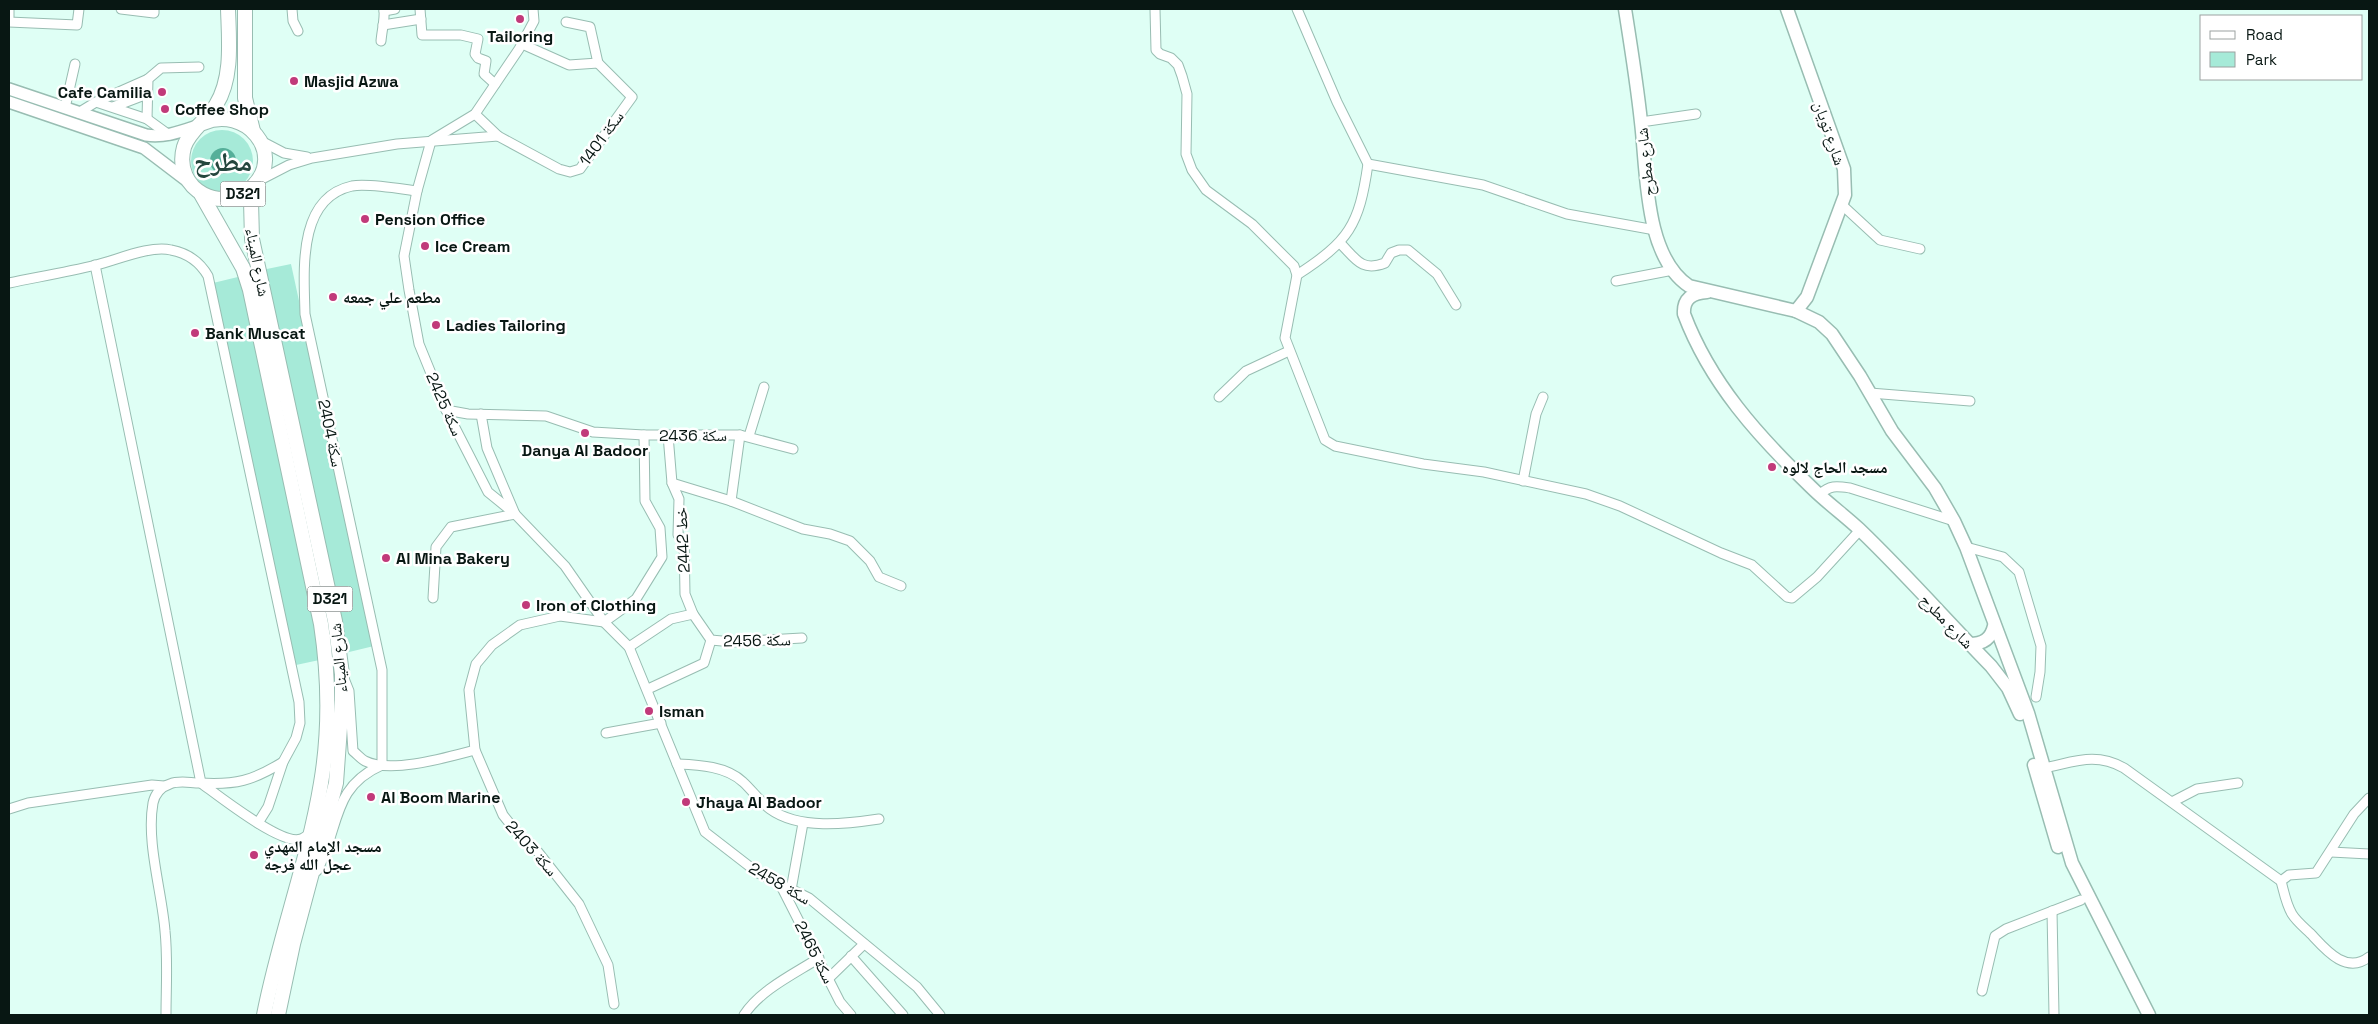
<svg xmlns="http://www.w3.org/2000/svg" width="2378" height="1024" viewBox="0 0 2378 1024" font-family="'Space Grotesk','Noto Naskh Arabic',sans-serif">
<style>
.green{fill:#a6ead8}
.water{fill:#55af99}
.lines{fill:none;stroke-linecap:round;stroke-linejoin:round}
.minor-casing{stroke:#98bdb2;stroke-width:11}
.tertiary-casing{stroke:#98bdb2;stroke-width:14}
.secondary-casing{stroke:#98bdb2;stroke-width:15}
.primary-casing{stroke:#98bdb2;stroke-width:16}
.minor{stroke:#fff;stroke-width:9}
.tertiary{stroke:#fff;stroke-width:11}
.secondary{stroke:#fff;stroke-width:12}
.primary{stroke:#fff;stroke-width:14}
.poi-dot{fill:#c13a7a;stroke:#fff;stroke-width:2}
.labels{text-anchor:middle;stroke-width:5;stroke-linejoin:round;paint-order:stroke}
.shield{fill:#fff;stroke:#525d5a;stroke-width:1}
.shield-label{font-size:15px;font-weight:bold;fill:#081713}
.poi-label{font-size:16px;font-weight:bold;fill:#081713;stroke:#fff;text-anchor:start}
.street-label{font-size:16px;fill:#081713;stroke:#fff}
.town-label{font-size:26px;font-weight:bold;fill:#24463d;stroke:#fff}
</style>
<rect width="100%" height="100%" fill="#dffff5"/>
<!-- green -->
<g class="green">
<circle cx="222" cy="161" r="31"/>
<path d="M291,264L374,646L345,653L262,270Z"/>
<path d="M242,276L324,659L296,665L213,283Z"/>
</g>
<!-- water -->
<circle class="water" cx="223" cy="161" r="13"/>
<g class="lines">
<!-- minor casing -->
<g class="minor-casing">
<g id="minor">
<path d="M121,9L154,13V9"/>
<path d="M292,9L293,21L298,31"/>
<path d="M420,9L422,35H461L478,39L475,54L478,58L486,61L484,74L495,84"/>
<path d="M1155,9L1156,50L1160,54L1171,58L1178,65L1182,76L1187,94L1186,154L1192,170L1206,190L1252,224L1294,266L1297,275L1285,338L1325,440L1335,446L1423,464L1484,472L1586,494L1620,506L1721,553L1752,565L1787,597L1792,598L1817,577L1860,530"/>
<path d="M1297,9L1337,102L1368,164L1483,185L1567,214L1655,230"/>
<path d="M384,11L395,9"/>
<path d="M9,17V9"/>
<path d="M9,22L77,25L79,9"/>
<path d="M566,22L590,27L598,63"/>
<path d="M383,25L421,19"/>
<path d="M381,41C382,29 385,20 384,9"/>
<path d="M522,44L569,65L598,63"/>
<path d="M96,102L147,119L169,135"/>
<path d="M113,107L147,94"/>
<path d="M65,108L75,64"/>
<path d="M78,113L96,102L148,79"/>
<path d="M475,114L498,136L559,169L570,172L580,169L632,97L598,63"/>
<path d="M147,119L148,79L161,68L199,67"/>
<path d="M1641,122L1696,114"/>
<path d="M432,140L475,114L519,49L534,21L533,9"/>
<path d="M261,141L284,153L307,157"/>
<path d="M431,141L417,191L404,256L409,290L419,344L446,410L488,492L515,514L565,566L604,622L629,647L705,832L758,873L809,898L917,987L940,1015"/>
<path d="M258,181L289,165L312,158L397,144L498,136"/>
<path d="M1841,204L1880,240L1920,249"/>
<path d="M1340,243C1356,259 1361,272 1385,263L1391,253L1399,250H1408L1437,274L1456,305"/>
<path d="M95,265L201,783C219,796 282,846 301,839C304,838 308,835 311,833"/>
<path d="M1297,275C1349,241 1359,226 1368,164"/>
<path d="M1616,281L1673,270"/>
<path d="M9,283C38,277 67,272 96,265C117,260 150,245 171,250C187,253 200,262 208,276L299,702L300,723L296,738L283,762L268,807L258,823"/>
<path d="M1870,393L1970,401"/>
<path d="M1219,397L1246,371L1289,351"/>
<path d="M446,410L468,414L546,416L593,432L644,435H740L731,501L803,529L830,534L850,541L870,561L879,577L901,586"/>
<path d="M668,435L672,483L679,499L678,535L684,540L685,594L693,614"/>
<path d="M740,435L793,449"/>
<path d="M749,436L764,387"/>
<path d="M1523,481L1536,414L1543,397"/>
<path d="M672,483L731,501"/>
<path d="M1819,495C1830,485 1836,486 1850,488L1954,521"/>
<path d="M1966,547L2003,557L2019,572L2041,646L2040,672L2036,697"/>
<path d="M433,598L436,547L451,527L515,514L487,448L481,414"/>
<path d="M629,647L671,619L693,614L711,640L733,642L802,638"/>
<path d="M345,681L349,691L353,751C357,754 361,759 365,761C391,774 448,757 475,750"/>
<path d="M648,689L704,663L711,640"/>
<path d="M606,733L661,723"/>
<path d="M677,764C699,765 726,766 743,782C752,790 760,802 770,809C799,830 846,824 879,819"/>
<path d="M382,765V670L305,314C304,271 297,198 352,186C368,183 401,189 417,191"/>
<path d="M2043,768C2075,762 2095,752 2124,768L2281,881L2289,875L2316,873L2354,814L2369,798"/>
<path d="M2172,802L2197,789L2238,783"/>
<path d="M9,809L28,803L152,785L164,786"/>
<path d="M2331,852L2369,854"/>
<path d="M317,871C340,828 331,787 382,765"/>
<path d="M2281,881C2284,892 2286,904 2292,914C2297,922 2305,928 2311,934C2325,949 2346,975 2369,957"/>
<path d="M781,886L840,1002L851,1015"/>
<path d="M791,890L803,823"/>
<path d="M2052,911L2054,1015"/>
<path d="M851,956L903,1015"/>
<path d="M829,978L864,944"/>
<path d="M1982,991L1995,936L2006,929L2081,900"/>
<path d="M614,1004L608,965L579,904L538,852L519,835L503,815L475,750L469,690L476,664L492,645L520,625L560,616L604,622L636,599L662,557L660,528L645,501L644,435"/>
<path d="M166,1015C166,988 168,959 165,931C162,892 146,842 153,803C155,794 161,787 170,784C179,780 190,783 200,783C236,785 252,781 283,762"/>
<path d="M744,1015C760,990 794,974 819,958"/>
</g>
</g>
<!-- tertiary casing -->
<g class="tertiary-casing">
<g id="tertiary">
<path d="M9,89L146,135C165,138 182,131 200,125"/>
<path d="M9,102L144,148L190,183"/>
</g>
</g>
<!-- secondary casing -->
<g class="secondary-casing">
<g id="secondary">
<path d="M1625,9C1631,47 1637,84 1641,122C1647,171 1644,256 1689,286L1796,311L1819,322L1832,334L1860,376L1892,431L1935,488L1954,521L1966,547L2028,713L2072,863L2149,1015"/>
<path d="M1787,9L1844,169L1845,195L1807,297L1796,311"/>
<path d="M1707,292C1693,293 1683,298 1684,314C1710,383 1758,436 1811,487C1826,502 1844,515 1859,529C1905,573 1947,621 1991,666L2008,688L2020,714"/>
<path d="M1970,644C1983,644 1991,639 1994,626"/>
<path d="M2034,765L2058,847"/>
</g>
</g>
<!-- primary casing -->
<g class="primary-casing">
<g id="primary">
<path d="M245,9V98L253,131"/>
<path d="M203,123C246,105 285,153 254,185C224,217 172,190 184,147C189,131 207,120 216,105C233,78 229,40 228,9"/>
<path d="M256,183L251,201L252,239L335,621L342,674V700L336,783L293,944L278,1015"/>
<path d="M201,194L243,268L250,290L321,624C329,677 330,730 321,783C308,862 279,937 264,1015"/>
</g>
</g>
<!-- minor -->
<use href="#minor" class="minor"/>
<!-- tertiary -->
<use href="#tertiary" class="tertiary"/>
<!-- secondary -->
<use href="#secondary" class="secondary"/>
<!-- primary -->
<use href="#primary" class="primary"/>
</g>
<!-- markers -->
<g class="poi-dot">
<circle cx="520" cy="19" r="5"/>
<circle cx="294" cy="81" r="5"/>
<circle cx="162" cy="92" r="5"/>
<circle cx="165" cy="109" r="5"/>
<circle cx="365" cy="219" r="5"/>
<circle cx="425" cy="246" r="5"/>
<circle cx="333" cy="297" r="5"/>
<circle cx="436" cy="325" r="5"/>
<circle cx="195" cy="333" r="5"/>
<circle cx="585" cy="433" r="5"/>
<circle cx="1772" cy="467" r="5"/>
<circle cx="386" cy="558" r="5"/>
<circle cx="526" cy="605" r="5"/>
<circle cx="649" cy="711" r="5"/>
<circle cx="371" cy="797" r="5"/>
<circle cx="686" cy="802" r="5"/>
<circle cx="254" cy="855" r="5"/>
</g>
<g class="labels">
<!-- shield labels -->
<g class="shield">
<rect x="220.5" y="181.5" width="45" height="25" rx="4"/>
<rect x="307.5" y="586.5" width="45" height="25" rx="4"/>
</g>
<g class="shield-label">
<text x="243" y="199">D321</text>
<text x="330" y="604">D321</text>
</g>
<!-- poi labels -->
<g class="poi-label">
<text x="520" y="42" text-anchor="middle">Tailoring</text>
<text x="304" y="87">Masjid Azwa</text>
<text x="152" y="98" text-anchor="end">Cafe Camilia</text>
<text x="175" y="115">Coffee Shop</text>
<text x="375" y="225">Pension Office</text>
<text x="435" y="252">Ice Cream</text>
<text x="343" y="303">مطعم علي جمعه</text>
<text x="446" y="331">Ladies Tailoring</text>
<text x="205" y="339">Bank Muscat</text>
<text x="585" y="456" text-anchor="middle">Danya Al Badoor</text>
<text x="1782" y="473">مسجد الحاج لالوه</text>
<text x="396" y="564">Al Mina Bakery</text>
<text x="536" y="611">Iron of Clothing</text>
<text x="659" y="717">Isman</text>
<text x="381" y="803">Al Boom Marine</text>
<text x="696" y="808">Jhaya Al Badoor</text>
<text x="264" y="852">مسجد الإمام المهدي<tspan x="264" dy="18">عجل الله فرجه</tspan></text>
</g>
<!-- street labels -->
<g class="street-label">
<text transform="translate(1830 133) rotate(71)" y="6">شارع تويان</text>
<text transform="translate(601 138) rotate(-54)" y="6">1401 سكة</text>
<text transform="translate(1645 162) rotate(-96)" y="6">شارع مطرح</text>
<text transform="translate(258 262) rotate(79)" y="6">شارع الميناء</text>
<text transform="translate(445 404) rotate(66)" y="6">سكة 2425</text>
<text transform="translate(331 433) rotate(78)" y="6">سكة 2404</text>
<text x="693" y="441">سكة 2436</text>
<text transform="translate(682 540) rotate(-93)" y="6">2442 خط</text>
<text transform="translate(1947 621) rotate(46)" y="6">شارع مطرح</text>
<text transform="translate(757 640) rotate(-1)" y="6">سكة 2456</text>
<text transform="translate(338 658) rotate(-95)" y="6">شارع الميناء</text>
<text transform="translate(532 848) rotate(48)" y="6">سكة 2403</text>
<text transform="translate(780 883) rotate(30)" y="6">سكة 2458</text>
<text transform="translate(815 952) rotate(63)" y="6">سكة 2465</text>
</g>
<!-- town labels -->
<g class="town-label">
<text x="223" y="171">مطرح</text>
</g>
</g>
<!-- border -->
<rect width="2378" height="1024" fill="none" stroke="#081713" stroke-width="20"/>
<!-- legend -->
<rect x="2200" y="15" width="162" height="65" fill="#ffffff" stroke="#9ca2a1"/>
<rect x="2210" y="31" width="25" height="8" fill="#ffffff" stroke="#9ca2a1"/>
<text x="2246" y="40" font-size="15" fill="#081713">Road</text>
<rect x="2210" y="52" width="25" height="15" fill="#a6ead8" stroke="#9ca2a1"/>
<text x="2246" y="65" font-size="15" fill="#081713">Park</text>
</svg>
